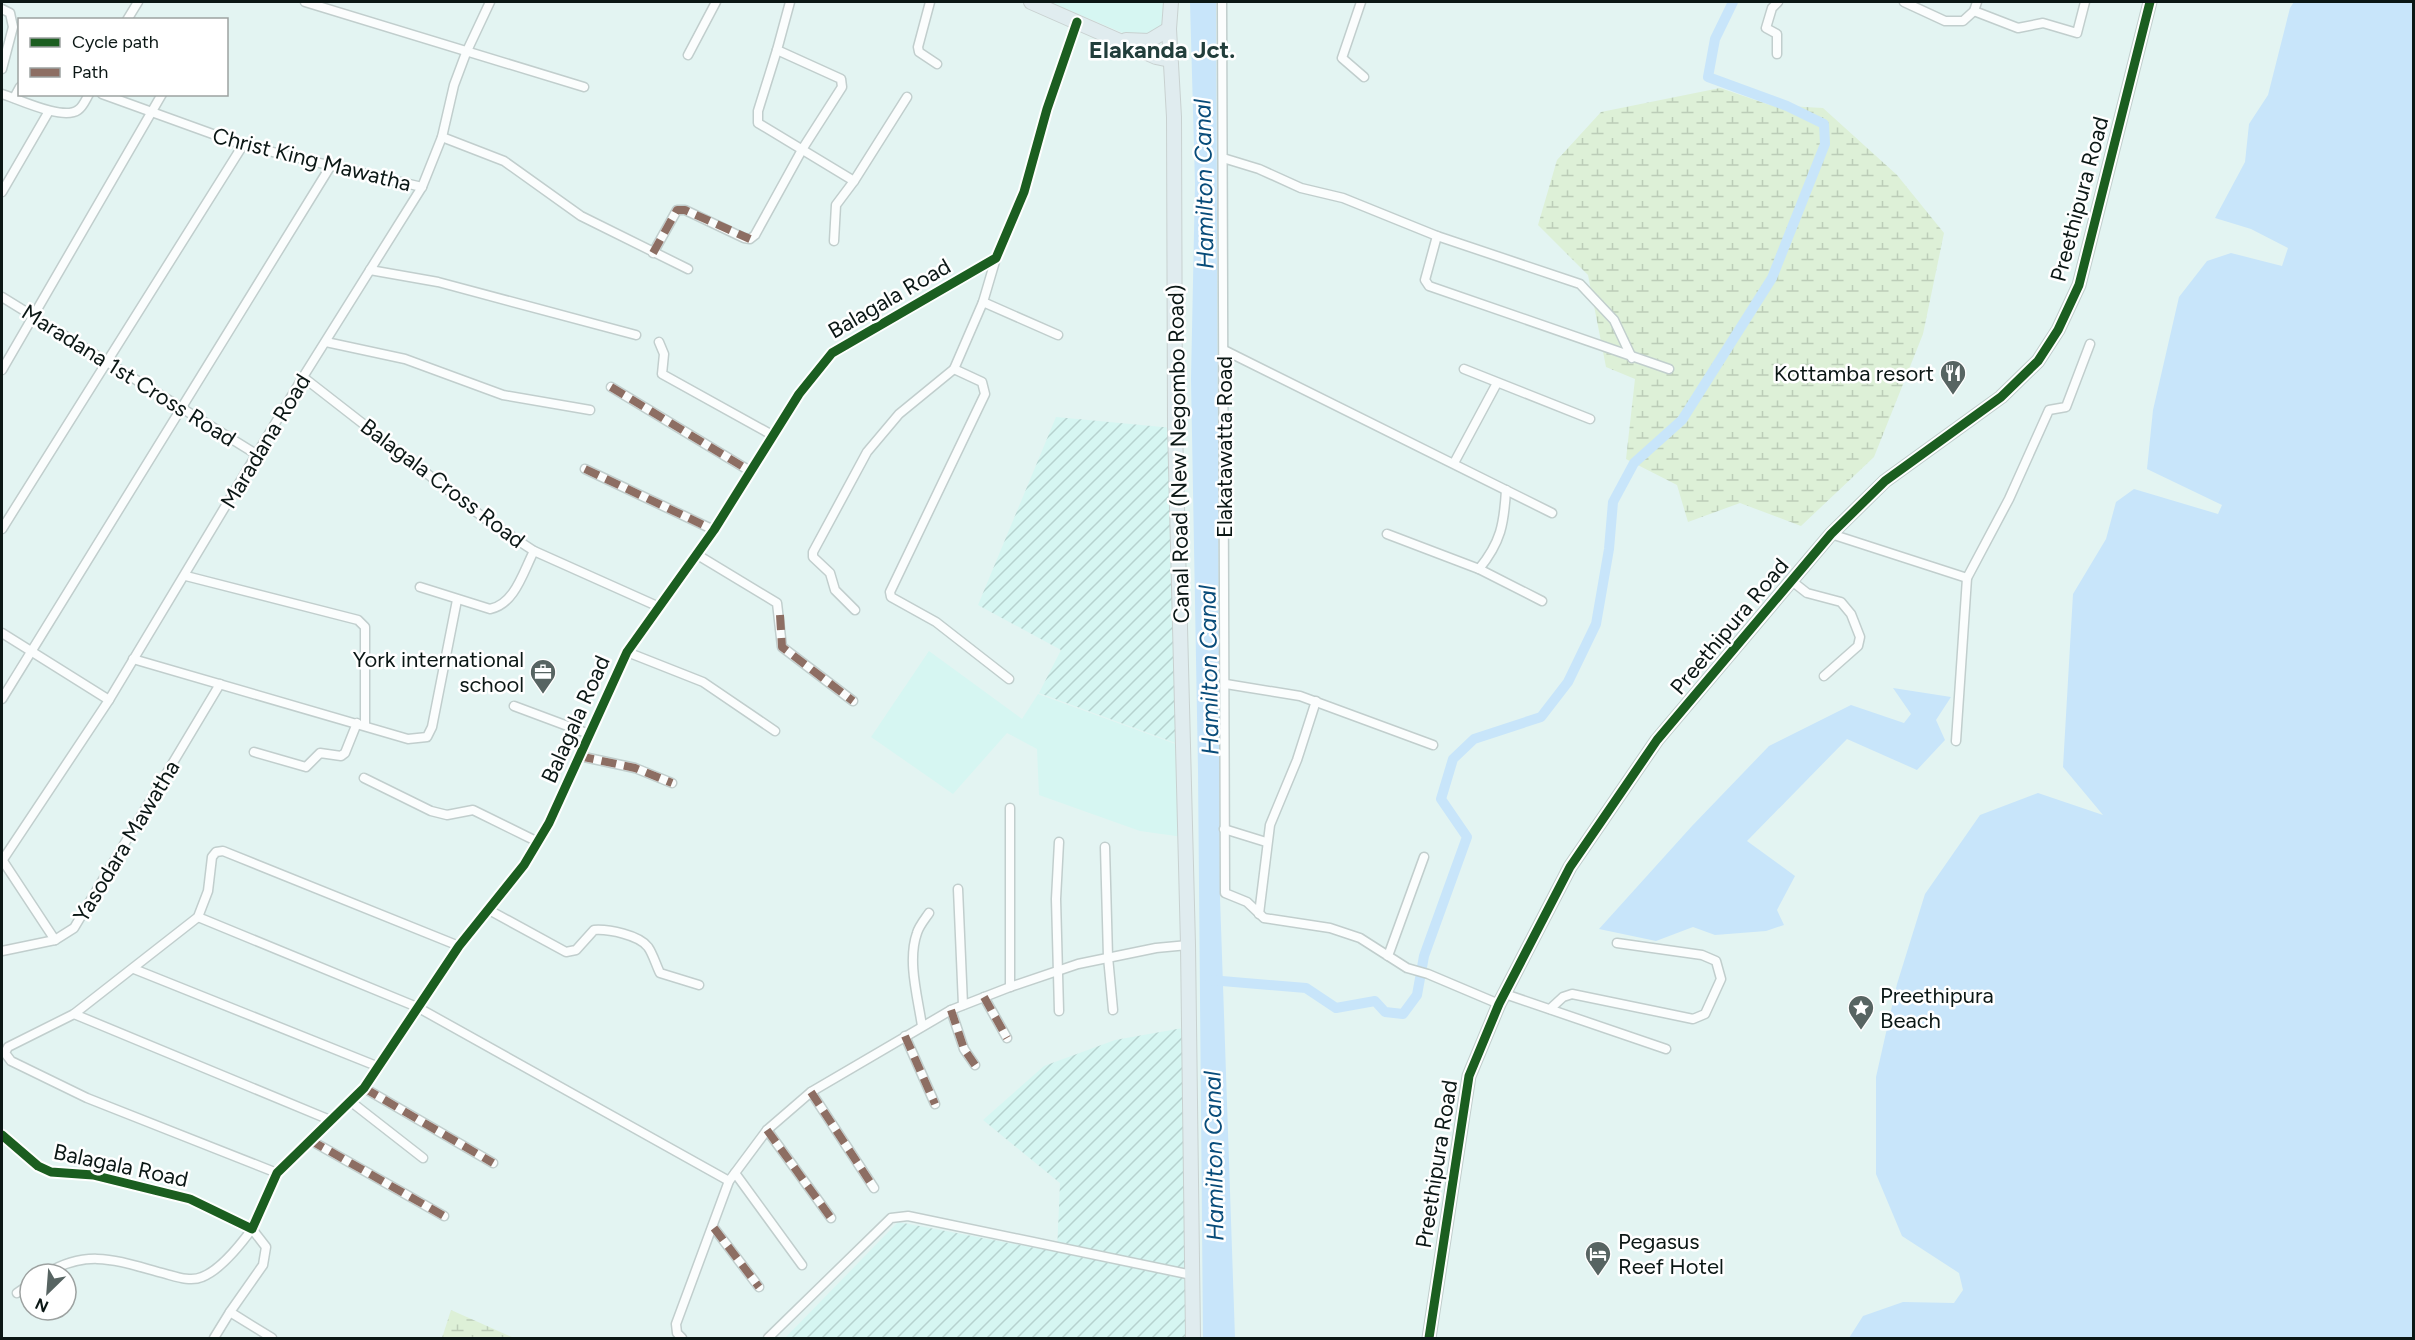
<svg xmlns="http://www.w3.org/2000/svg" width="2415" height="1340" viewBox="0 0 2415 1340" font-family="Figtree,sans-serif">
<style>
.built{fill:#d6f6f2}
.industrial{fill:url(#industrial-furrows)}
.wetland{fill:url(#wetland-marsh)}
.water{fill:#c8e5fa}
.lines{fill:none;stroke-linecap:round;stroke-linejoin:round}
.canal{stroke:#c8e5fa;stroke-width:10}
.street-casing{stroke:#c1cecd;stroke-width:11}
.secondary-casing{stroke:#c1cecd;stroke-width:15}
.primary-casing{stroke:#c8d1d0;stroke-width:16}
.street{stroke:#fbfdfd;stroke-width:8}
.secondary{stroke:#eef5f5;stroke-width:12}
.primary{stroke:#e0ecef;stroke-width:14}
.quiet{stroke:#8d6e63;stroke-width:8;stroke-dasharray:15 8;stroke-linecap:butt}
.cycleway-casing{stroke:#fff;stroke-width:13}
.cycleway{stroke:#1b5e20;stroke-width:9}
.labels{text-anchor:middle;stroke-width:5;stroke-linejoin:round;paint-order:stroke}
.street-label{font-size:22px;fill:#0b1715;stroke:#fff}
.poi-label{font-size:22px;fill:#0b1715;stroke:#fff;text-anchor:end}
.neighbourhood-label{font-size:24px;font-weight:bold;fill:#223e3b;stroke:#fff}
.water-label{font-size:24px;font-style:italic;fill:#084c7a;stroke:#fff}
</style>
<defs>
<pattern id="industrial-furrows" width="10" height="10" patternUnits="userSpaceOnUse" patternTransform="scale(1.5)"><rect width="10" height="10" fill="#d6f6f2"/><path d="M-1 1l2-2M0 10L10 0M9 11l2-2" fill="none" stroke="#b6d2cf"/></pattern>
<pattern id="wetland-marsh" width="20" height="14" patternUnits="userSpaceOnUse" patternTransform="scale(1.5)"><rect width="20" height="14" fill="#ddf0d7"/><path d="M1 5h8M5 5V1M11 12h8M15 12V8" fill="none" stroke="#bccdb8"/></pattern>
</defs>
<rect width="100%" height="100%" fill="#e3f4f2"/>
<!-- built -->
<g class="built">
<path d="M1050,2H1165L1163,25L1144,35L1123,33Z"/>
<path d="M929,651L1022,719L1038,694L1181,746L1183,837L1140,831L1039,795L1037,749L1007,733L953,794L871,737Z"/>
</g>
<!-- industrial -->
<g class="industrial">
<path d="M1056,417L1173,428L1181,745L1039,693L1061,650L978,605Z"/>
<path d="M1183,1028L1188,1338H785L898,1222L1057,1252L1060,1183L983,1120L1044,1066L1115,1040Z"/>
</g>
<!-- wetland -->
<g class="wetland">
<path d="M1720,88L1770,105L1823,108L1897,175L1944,233L1923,334L1874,457L1801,526L1740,503L1688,522L1677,485L1626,459L1635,379L1606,367L1588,275L1538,225L1557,160L1601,112Z"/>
<path d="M451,1310L514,1338H442Z"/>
</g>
<!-- water -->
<g class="water">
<path d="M1190,2H1216L1220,897L1235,1338H1203L1198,770L1191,379L1195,184Z"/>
<path d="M2294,2H2413V1338H1849L1863,1316L1903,1302L1954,1303L1963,1290L1959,1273L1902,1236L1876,1174V1077L1897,984L1925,894L1980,815L2038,793L2103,815L2063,767L2073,594L2106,539L2116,502L2134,489L2218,514L2222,505L2147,469L2153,410L2179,297L2207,261L2231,253L2282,266L2288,248L2251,229L2215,218L2245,162L2249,124L2268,95L2290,8Z"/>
<path d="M1893,688L1951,697L1936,720L1945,740L1917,770L1847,739L1747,841L1795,876L1777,910L1784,925L1766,931L1715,935L1693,927L1656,941L1599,929L1692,826L1769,746L1851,705L1904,723L1911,714Z"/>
</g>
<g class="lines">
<!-- canal -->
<path class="canal" d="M1210,980L1306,988L1336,1008L1375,1001L1385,1012L1403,1014L1417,995L1424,956L1467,837L1441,799L1453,759L1474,739L1541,717L1568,682L1596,624L1609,549L1613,502L1634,463L1682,420L1772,278L1825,144L1824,124L1787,106L1708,77L1715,39L1733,2"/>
<!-- street casing -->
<g class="street-casing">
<g id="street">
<path d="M305,2L584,87"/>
<path d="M930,2L918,47L919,52L937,64"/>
<path d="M1222,2L1225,893L1247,902L1264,918L1330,928L1360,938L1407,968L1428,974L1499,1004"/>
<path d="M1361,2L1342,58L1364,77"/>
<path d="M1904,2L1945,21H1963L1974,11L1977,2"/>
<path d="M2,9L10,13L13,27L2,69"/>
<path d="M1974,11L2018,28L2043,23L2077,33L2085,2"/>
<path d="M127,20L138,2"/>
<path d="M777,50L758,111V123L854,181L907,97"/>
<path d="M1777,54V34L1766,28L1772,8L1778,2"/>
<path d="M688,55L716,2"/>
<path d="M2,94C18,99 63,121 78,110C83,107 86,99 89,94"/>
<path d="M102,94L243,145L422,187"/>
<path d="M14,98L20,87"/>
<path d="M442,137L504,161L581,216L688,269"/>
<path d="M1223,158L1259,169L1301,188L1343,198L1437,236L1580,284L1614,320L1632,358"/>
<path d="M2,192L49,111"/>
<path d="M1437,236L1425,280L1429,286L1669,369"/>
<path d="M834,241L836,205L854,181"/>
<path d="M653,253L677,210H685L744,238L750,239L755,235L803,148L842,87L841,79L777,50L790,2"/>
<path d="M370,270L438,282L636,335"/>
<path d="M2,297L256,454"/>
<path d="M983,302L1058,335"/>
<path d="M326,342L405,359L503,395L590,410"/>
<path d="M659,342L664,354L662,374L774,436"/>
<path d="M1224,350L1552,513"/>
<path d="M954,369L982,382L985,394L890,592L891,597L936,622L1009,679"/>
<path d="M1464,369L1590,419"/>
<path d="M2,370L162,94"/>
<path d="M303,377L484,518L534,551L657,606"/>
<path d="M611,387L750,471"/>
<path d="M1454,463L1497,383"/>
<path d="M585,469L714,530"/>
<path d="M2,529L243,145"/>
<path d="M1387,534L1479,569C1501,542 1504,524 1506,490"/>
<path d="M1831,534L1967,578"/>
<path d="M696,554L777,603L782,647L853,701"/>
<path d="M1479,569L1542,601"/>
<path d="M186,576L358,620L365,627V725"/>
<path d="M1793,582L1807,593L1841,602L1851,614L1860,637L1858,646L1824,676"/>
<path d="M420,587L490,609C515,604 523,572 534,551"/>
<path d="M855,610L835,590L830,573L813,557V552L867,452L899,414L954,369L983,302L996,258"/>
<path d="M2,633L109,700"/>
<path d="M627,652L703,682L775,731"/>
<path d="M133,659L408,739L427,737L432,727L457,600"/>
<path d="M1226,684L1300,696L1433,745"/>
<path d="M2,699L330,167"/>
<path d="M514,706L589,734"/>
<path d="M1956,741L1967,578L2009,499L2049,410L2066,407L2090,344"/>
<path d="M254,752L306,767L320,753L341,756L345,753L357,723"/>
<path d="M579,756L635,768L672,783"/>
<path d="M364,778L431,811L447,815L473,810L538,842"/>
<path d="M1224,829L1266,842"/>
<path d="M1059,842L1056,899L1059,1011"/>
<path d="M1105,847L1108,957L1113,1010"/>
<path d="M2,861L109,700L303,377L422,187L442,137L454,85L466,53L490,2"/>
<path d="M3,861L55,940L74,928L220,684"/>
<path d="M958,889L963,1005"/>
<path d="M489,910L566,952L576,950L594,930C609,929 639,935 648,947C653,954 656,965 660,973L699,985"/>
<path d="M1259,914L1270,825L1297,760L1316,701"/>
<path d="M198,917L417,1007L729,1181"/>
<path d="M2,951L55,940"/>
<path d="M1388,956L1424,857"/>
<path d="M134,969L379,1067"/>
<path d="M1010,987V808"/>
<path d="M1505,994L1666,1049"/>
<path d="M984,997L1007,1038"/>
<path d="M1550,1009L1563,997L1572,994L1693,1019L1705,1014L1721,979L1716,961L1702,955L1617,943"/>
<path d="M951,1010L964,1049L975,1065"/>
<path d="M74,1014L330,1120"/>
<path d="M922,1026C918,998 907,961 917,933C919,926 925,919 929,913"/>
<path d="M905,1036L935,1104"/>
<path d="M364,1088L493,1163"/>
<path d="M811,1092L874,1188"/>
<path d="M350,1101L423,1158"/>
<path d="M767,1130L831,1218"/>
<path d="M2,1135L38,1166L51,1172L93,1175L190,1199L252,1229L277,1173L364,1088L459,946L524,865L549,823L627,652L714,530L799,394L832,353L996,258L1024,192L1047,109L1077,22"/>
<path d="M310,1140L444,1216"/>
<path d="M277,1173L87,1098L11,1061L5,1053L8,1047L74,1014L198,917L208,891L212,857L216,852L223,851L459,946"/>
<path d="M735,1173L802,1265"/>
<path d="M714,1228L759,1287"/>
<path d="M46,1274C89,1247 120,1262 166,1274C177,1277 191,1282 202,1277C220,1270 241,1244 252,1229L266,1247L263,1265L230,1312L272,1338"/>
<path d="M17,1293L30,1284"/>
<path d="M214,1338L230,1312"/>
<path d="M682,1338L677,1333L676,1324L729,1181L767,1130L811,1092L951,1010L1010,987L1078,964L1156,948L1188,945"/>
<path d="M768,1338L891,1218L908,1216L1192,1275"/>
</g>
</g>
<!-- secondary casing -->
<g class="secondary-casing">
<path id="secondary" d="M1429,1338L1469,1076L1499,1004L1570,867L1657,740L1831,534L1885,481L2001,397L2038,361L2058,330L2079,285L2150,2"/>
</g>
<!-- primary casing -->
<g class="primary-casing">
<g id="primary">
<path d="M1031,2L1156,57L1170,60"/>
<path d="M1171,2L1169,29L1174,117L1175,427L1188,945L1193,1338"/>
<path d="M1126,40L1149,41L1169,29"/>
</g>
</g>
<!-- street -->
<use href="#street" class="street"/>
<!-- secondary -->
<use href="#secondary" class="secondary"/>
<!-- primary -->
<use href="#primary" class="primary"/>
<!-- quiet -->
<g class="quiet">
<path d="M653,253L677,210H685L750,239"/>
<path d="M611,387L750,471"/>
<path d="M585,469L714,530"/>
<path d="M780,615L782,647L853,701"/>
<path d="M579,756L635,768L672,783"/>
<path d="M984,997L1007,1038"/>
<path d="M951,1010L964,1049L975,1065"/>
<path d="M905,1036L935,1104"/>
<path d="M364,1088L493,1163"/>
<path d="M811,1092L874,1188"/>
<path d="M767,1130L831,1218"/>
<path d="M310,1140L444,1216"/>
<path d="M714,1228L759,1287"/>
</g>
<!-- cycleway casing -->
<g class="cycleway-casing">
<g id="cycleway">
<path d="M2,1135L38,1166L51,1172L93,1175L190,1199L252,1229L277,1173L364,1088L459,946L524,865L549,823L627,652L714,530L799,394L832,353L996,258L1024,192L1047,109L1077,22"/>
<path d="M1429,1338L1469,1076L1499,1004L1570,867L1657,740L1831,534L1885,481L2001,397L2038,361L2058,330L2079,285L2150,2"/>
</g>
</g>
<!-- cycleway -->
<use href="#cycleway" class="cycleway"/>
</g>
<!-- icons -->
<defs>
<g id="restaurant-pin" transform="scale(1.35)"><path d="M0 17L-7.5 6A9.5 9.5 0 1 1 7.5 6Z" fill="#576462" stroke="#fff"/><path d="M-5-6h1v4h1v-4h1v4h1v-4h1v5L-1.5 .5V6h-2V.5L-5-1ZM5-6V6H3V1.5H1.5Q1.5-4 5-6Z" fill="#fff"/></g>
<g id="office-pin" transform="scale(1.35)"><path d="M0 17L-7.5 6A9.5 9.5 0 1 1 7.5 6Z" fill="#576462" stroke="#fff"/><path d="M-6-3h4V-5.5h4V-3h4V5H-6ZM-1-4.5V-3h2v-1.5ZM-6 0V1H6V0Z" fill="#fff"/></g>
<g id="sight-pin" transform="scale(1.35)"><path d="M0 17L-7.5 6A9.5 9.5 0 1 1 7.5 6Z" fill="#576462" stroke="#fff"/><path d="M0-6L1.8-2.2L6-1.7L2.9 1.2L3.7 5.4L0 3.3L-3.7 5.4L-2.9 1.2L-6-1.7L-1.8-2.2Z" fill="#fff"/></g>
<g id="hotel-pin" transform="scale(1.35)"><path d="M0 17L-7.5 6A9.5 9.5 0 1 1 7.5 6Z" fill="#576462" stroke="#fff"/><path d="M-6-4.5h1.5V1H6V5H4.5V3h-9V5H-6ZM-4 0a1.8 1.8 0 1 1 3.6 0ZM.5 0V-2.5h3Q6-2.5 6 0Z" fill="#fff"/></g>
</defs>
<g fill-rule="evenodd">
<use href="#restaurant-pin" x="1953" y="373"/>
<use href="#office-pin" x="543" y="672"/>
<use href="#sight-pin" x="1861" y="1008"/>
<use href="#hotel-pin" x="1598" y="1254"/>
</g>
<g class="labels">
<!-- street labels -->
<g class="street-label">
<text transform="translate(312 159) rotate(14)" y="8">Christ King Mawatha</text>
<text transform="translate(2079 199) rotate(-75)" y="8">Preethipura Road</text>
<text transform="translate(889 298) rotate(-30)" y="8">Balagala Road</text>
<text transform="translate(129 375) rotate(32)" y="8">Maradana 1st Cross Road</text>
<text transform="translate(265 441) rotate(-59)" y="8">Maradana Road</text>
<text transform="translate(1224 447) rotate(-90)" y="8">Elakatawatta Road</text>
<text transform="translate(1178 454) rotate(-91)" y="8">Canal Road (New Negombo Road)</text>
<text transform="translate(443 483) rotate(37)" y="8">Balagala Cross Road</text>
<text transform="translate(1729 626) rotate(-50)" y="8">Preethipura Road</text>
<text transform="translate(575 719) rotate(-66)" y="8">Balagala Road</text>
<text transform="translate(126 841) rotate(-59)" y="8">Yasodara Mawatha</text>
<text transform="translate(1436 1164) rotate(-81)" y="8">Preethipura Road</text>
<text transform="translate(121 1165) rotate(12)" y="8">Balagala Road</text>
</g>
<!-- poi labels -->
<g class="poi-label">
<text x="1934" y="381">Kottamba resort</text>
<text x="524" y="667">York international<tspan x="524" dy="25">school</tspan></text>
<text x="1880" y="1003" text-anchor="start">Preethipura<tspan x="1880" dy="25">Beach</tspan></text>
<text x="1618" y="1249" text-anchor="start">Pegasus<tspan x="1618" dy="25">Reef Hotel</tspan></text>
</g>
<!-- neighbourhood labels -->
<g class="neighbourhood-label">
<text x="1162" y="58">Elakanda Jct.</text>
</g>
<!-- water labels -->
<g class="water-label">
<text transform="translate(1204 184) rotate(-91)" y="8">Hamilton Canal</text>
<text transform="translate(1209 670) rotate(-91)" y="8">Hamilton Canal</text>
<text transform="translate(1214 1156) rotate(-91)" y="8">Hamilton Canal</text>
</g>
</g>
<!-- border -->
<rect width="2415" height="1340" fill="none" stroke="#0b1715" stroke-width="6"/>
<!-- legend -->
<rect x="18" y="18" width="210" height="78" fill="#ffffff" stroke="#9da2a1" stroke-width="1.5"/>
<rect x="30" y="38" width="30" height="9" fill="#1b5e20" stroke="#9da2a1" stroke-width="1.5"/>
<text x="72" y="48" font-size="18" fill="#0b1715">Cycle path</text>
<rect x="30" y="68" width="30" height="9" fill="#8d6e63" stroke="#9da2a1" stroke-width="1.5"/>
<text x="72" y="78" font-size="18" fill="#0b1715">Path</text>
<!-- north arrow -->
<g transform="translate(48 1292) rotate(205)"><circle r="28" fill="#ffffff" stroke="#9da2a1" stroke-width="1.5"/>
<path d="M0-4.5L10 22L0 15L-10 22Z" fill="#576462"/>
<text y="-9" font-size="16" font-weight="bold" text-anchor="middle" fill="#0b1715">N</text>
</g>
</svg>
